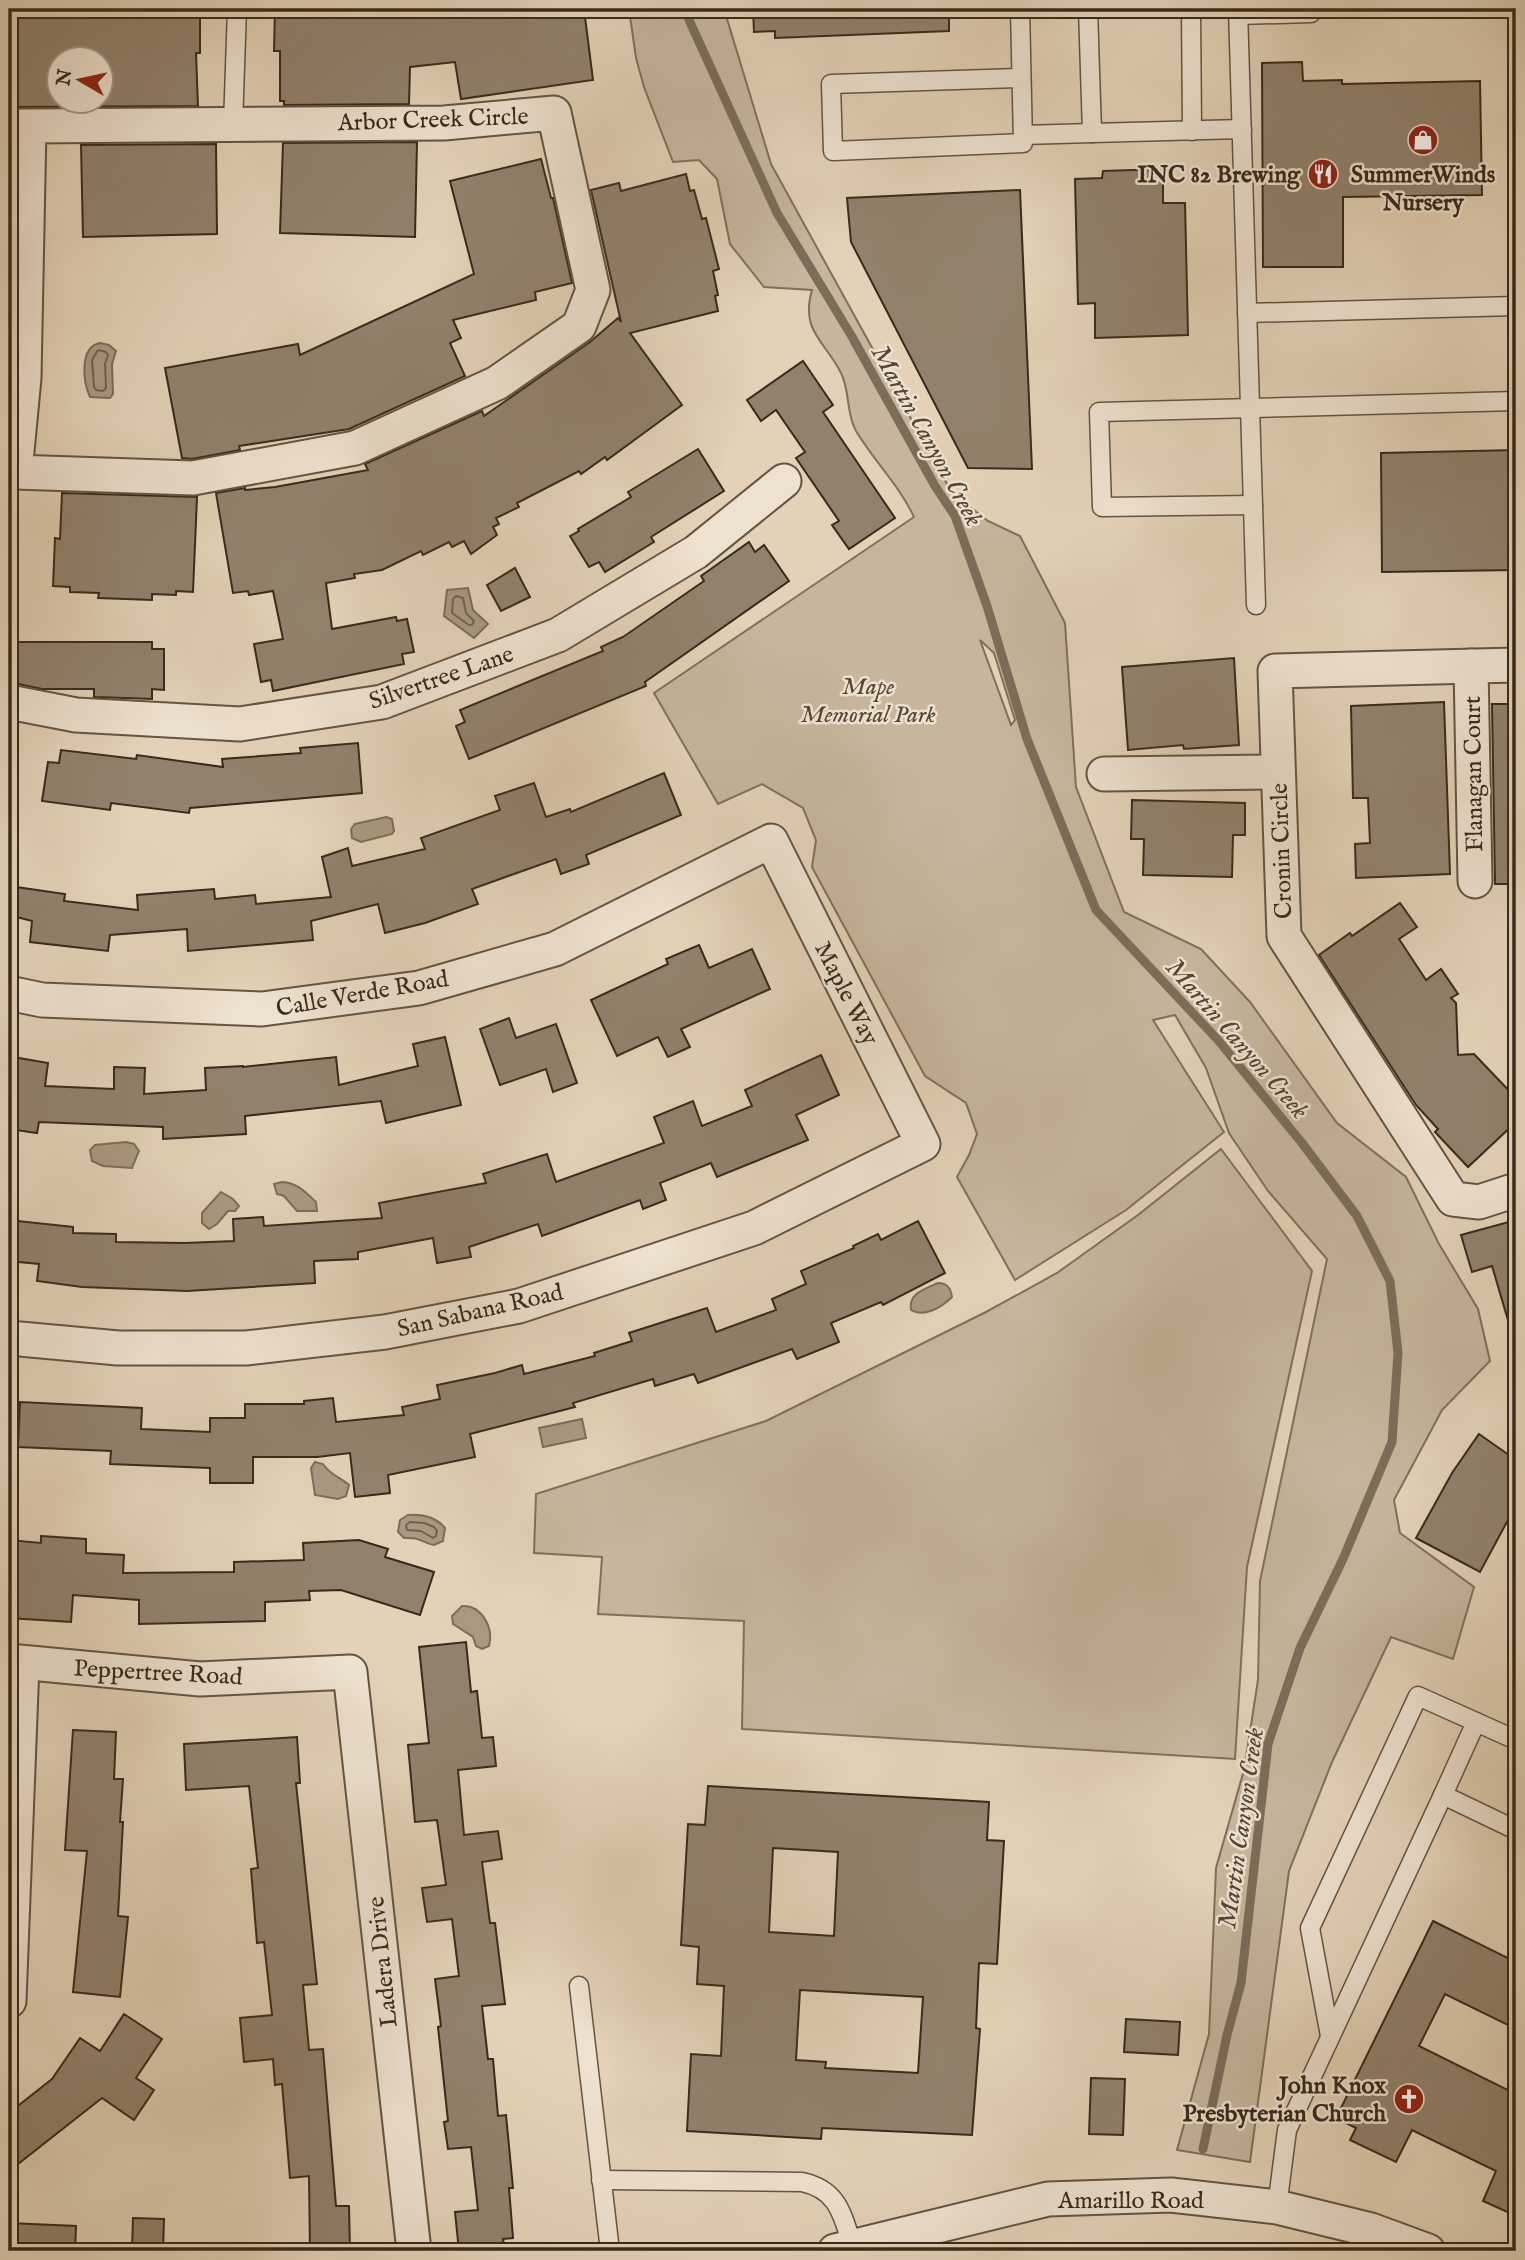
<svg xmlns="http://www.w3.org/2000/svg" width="1525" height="2260" viewBox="0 0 1525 2260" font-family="'IM FELL English',serif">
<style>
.green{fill:#c6b69d;stroke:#7f705c;stroke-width:2;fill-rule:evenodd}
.water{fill:#a99982;stroke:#7c6d59;stroke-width:2}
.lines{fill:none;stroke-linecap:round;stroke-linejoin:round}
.shore{stroke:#70624f;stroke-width:2}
.stream{stroke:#7c6d59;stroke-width:9}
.building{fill:#91826d;stroke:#382b1c;stroke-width:2;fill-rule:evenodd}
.service-casing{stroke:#635543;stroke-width:21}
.minor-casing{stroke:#635543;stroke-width:37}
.service{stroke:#ede2d0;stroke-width:18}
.minor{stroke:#ede2d0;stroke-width:33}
.labels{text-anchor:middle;stroke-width:5;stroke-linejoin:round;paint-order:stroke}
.street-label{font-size:24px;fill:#382b1c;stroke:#ede2d0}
.poi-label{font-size:24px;font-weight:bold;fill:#382b1c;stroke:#ede2d0;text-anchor:end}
.park-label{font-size:24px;font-style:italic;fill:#544736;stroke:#ede2d0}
.water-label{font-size:26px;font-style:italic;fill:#544636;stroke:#ede2d0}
</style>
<rect width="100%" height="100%" fill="#e3d2b7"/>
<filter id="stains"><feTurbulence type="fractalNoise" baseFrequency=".00286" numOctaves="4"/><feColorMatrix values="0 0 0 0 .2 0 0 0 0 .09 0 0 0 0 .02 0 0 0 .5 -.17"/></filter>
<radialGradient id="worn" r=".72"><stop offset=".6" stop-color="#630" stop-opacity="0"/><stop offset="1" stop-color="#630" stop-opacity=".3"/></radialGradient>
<!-- green -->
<g class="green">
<path d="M629,9H724L771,164L952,493L988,521L1020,536L1065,623L1076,787L1124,912L1201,949L1250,1002L1337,1123L1406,1177L1439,1244L1478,1309L1490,1361L1442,1410L1394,1500L1400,1533L1474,1587L1453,1659L1391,1637L1332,1762L1289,1871L1250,2162L1177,2150L1209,2034L1216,1868L1244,1770L1258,1680L1260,1581L1327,1259L1268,1191L1229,1133L1206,1068L1175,1015L1153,1020L1224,1132L1126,1210L1015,1280L957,1177L969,1155L977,1134L966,1103L925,1076L812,867L816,840L803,808L762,784L718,804L654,693L914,517C899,485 874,461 856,431C846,414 850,390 841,373C825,341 800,331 812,290L764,287L730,244L717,179L699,160L673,162L644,87L636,58ZM980,640L994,653L1015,720L1011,725Z"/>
<path d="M1221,1149L1312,1271L1247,1567L1235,1759L742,1729L744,1621L598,1614L602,1557L534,1553L536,1494L766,1421L986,1312L1057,1273L1138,1215Z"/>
</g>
<!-- water -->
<g class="water">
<path d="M100,343L109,345L116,351L112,364L113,394L110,398L90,397C83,382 79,347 100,343Z"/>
<path d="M468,588L473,610L488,624L474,638L444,616L447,590Z"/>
<path d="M386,817L392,819L394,831L392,834L361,842L352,838L351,829L355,824Z"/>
<path d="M126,1142L134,1144L139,1151L132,1168L103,1166L92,1161L90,1150L95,1145Z"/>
<path d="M282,1182C298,1183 305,1192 316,1202L317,1211H297L284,1196L277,1194L274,1184Z"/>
<path d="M221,1192L233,1199L239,1206L235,1211H228L217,1224L209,1229L202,1223V1213Z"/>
<path d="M938,1283C948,1283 951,1289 952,1297C942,1307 924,1318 911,1310C908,1293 925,1289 938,1283Z"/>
<path d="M582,1419L586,1438L543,1447L539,1428Z"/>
<path d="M315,1462L323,1464C330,1475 340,1477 349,1485L346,1496L338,1499L315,1495L311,1468Z"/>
<path d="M408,1515C422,1514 436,1517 445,1528L443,1541L434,1545C420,1542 421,1537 404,1538L398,1532L400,1520Z"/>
<path d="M462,1606C482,1605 494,1628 489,1646L482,1649L476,1646L473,1637L453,1624L452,1616Z"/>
</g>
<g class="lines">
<!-- shore -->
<g class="shore">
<path d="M98,350L106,352L108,355L105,364L106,388L103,391L96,390L94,387L92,360Z"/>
<path d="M456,596L463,598L466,613L474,621L472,625H469L452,613L453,599Z"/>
<path d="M410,1522L424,1523L434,1527L437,1531L436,1536L433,1538L421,1531L407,1530L406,1525Z"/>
</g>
<!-- stream -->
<path class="stream" d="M684,9L777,213L851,335L935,486L955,516L987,606L1027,739L1096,910L1218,1040L1302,1143L1357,1216L1390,1281L1398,1353L1392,1442L1343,1559L1300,1648L1268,1744L1241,1983L1227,2035L1203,2149"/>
</g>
<!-- building -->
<g class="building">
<path d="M9,9H200V53H196L198,106L9,107ZM60,60H102V102H60Z"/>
<path d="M275,9H584L593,80L461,99L455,62L410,67L409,104L284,105V101H280V51H274Z"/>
<path d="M753,9H949V31L775,38V31L754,32Z"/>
<path d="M1302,62L1303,81L1342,80V84L1480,81L1482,195L1343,197V267H1263L1262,63Z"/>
<path d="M417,142L415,237L280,233L283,143Z"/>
<path d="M216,144L217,234L83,237L81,145Z"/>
<path d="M541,159L551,198H553L572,283L535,292L536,300L453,320L461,338L450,343L465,376L349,429L239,446L240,450L192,459L182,458L165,368L298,344L300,355L474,274L450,181Z"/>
<path d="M1163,169V203H1185L1188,335L1095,338V303L1078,304L1075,179L1102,178L1103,171Z"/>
<path d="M686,174L690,191L694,190L702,219L706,218L719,269L713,271L718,295L715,296L718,311L630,333L682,405L607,460L605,457L581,474L579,471L517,503L519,507L496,518L499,524L493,527L497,535L471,554L464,541L452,547L449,542L423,555L421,551L382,570L354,574L355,578L326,583L332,629L396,617L397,621L407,619L414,652L402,654L404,664L273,691L271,680L261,682L254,644L283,639L273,591L249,595L248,591L233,593L216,493L245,488V490L275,487L368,470L365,464L482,411L484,416L590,342L618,318L621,322L591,190L619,183L621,191Z"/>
<path d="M1020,190L1032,469L968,468L851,242L847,198Z"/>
<path d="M803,361L833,405L823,412L895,518L849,549L832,525L839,521L796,458L805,452L776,410L761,421L747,400Z"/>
<path d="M698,449L724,491L651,537L654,542L605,572L599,562L589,567L570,536L579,531L578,529L631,497L628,492Z"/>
<path d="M1516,450V570L1382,572L1381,453Z"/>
<path d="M62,493L197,497L193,592L176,591V595L152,594V600L98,598L99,593L70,592V587L53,586L55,538L60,539Z"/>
<path d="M749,542L755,552L764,545L789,581L645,682L646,686L469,759L456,726L465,722L460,710L603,651L601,647L623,637L704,581L701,576Z"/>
<path d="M515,568L530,597L501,611L487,585Z"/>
<path d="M9,642H152V649H164V690L152,689V699L125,698L94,697V689H42L9,682Z"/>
<path d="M1234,658L1239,745L1184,749L1183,745L1128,750L1122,667Z"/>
<path d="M1444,702L1450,874L1356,878L1355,844L1370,843L1368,798H1353L1351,706Z"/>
<path d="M1492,704H1516V884H1495Z"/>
<path d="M358,743L362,793L190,808L189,813L111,803L110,810L42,801L48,762L59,763L61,750L136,759L137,755L223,767L222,759L301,753L300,748Z"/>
<path d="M664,773L681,815L586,855L589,864L561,874L556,859L472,889L478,904L425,923L385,933L378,904L311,921L313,940L188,951L187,929L110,935L108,951L30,942L32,921L9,915V886L65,894L64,901L138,910L137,895L214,889L215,899L255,895L256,904L331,897L322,857L348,848L352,866L425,849L421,838L500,810L495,796L534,783L546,817L570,809L571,812Z"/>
<path d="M1132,800L1245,803V835H1233L1232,877L1143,875L1144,839H1131Z"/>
<path d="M1400,903L1417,927L1399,939L1426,980L1441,969L1458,994L1451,998L1456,1003L1458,1055L1474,1054L1516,1098V1122L1468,1167L1435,1132L1438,1129L1416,1105L1319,955L1350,933L1352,936Z"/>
<path d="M699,945L709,968L752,949L770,989L681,1029L690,1047L668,1057L658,1037L617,1056L591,1000L668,964L666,959Z"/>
<path d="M509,1018L516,1038L556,1024L577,1083L553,1092L546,1069L500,1085L480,1029Z"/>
<path d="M445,1037L461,1105L386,1123L381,1101L245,1116L246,1134L163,1139V1127L39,1122L37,1133L9,1129V1082L13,1057L48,1063L45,1086L114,1089V1067L145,1068L144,1094L206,1090L205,1068L243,1066V1067L336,1057L339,1085L418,1066L413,1044Z"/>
<path d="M821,1055L839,1095L796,1115L808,1140L717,1177L711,1163L660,1183L666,1200L643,1209L640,1200L542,1236L538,1224L469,1247L471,1257L437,1263L433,1238L358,1252V1259L314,1261L315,1283L187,1291L82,1287L37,1281L39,1264L9,1261V1220L73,1227V1233L116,1234V1242L185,1243L234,1241L233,1219L263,1217L264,1226L382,1218L379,1203L486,1183L483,1174L547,1154L556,1182L664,1143L654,1117L693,1101L702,1126L752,1106L745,1090Z"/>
<path d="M1516,1220V1326L1510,1327L1492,1266L1472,1272L1461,1235Z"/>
<path d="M918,1221L945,1273L883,1305L881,1302L831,1323L839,1342L797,1359L792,1349L698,1383L694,1374L655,1386L653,1379L573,1403L575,1407L470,1434L475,1457L388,1475L390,1493L355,1497L350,1453L317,1457H253V1483H210V1468L110,1464L111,1451L18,1447L20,1402L142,1408L141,1429L210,1432V1418H245V1404H304V1401L333,1398L336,1422L404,1415L402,1407L440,1399L437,1385L495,1373L522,1365L524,1374L595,1356L594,1353L632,1341L629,1333L707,1308L716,1332L776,1310L772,1299L806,1284L801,1271L854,1248L853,1246L878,1234L881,1240Z"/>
<path d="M1479,1434L1516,1460V1526L1508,1520L1480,1572L1416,1538L1452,1473Z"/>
<path d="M41,1536L86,1539V1553L124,1555L123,1573L234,1572V1562L304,1560L303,1543L359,1540L388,1549L385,1557L434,1572L420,1615L341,1590L309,1591L310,1600L265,1602V1621L139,1624V1600L73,1595L71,1622L9,1618V1540L41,1543Z"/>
<path d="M466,1642L471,1692L477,1691L482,1738L493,1737L496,1766L458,1770L464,1835L498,1831L502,1859L482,1862L490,1923H495L505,2004L482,2006L488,2059H493L498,2116L506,2115L513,2188H509L513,2238L503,2239L505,2251H459L455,2212L478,2210L471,2147L448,2149L444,2122L448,2121L438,2027L441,2026L435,1979L459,1976L452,1919L427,1922L422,1888L446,1885L437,1820L415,1822L408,1745L429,1743L419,1647Z"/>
<path d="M73,1730L116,1732L114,1779H123L120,1822H123L118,1916L128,1917L120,1997L73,1992L87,1851L65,1850Z"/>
<path d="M297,1737L300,1783H296L317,1984L303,1985L309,2050L323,2049L336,2206H349L350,2251H310L309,2176L290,2178L282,2084L275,2085L273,2059L244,2062L240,2018L272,2015L264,1942L257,1943L251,1869L258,1868L249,1786L186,1790L184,1744Z"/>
<path d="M708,1786L989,1802L987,1840L1004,1841L997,1964L979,1963L976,2028L980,2029L972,2135L822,2128L821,2139L687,2131L691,2054L721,2056L724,1986L697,1984L699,1947L681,1945L688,1824L705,1825ZM773,1848L838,1852L834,1936L769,1932ZM800,1990L923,1997L918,2073L825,2068L826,2062L796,2060Z"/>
<path d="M1433,1921L1516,1962V2029L1445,1994L1419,2046L1516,2094V2216L1483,2201L1496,2171L1412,2130L1396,2162L1350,2140L1356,2128L1336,2118Z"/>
<path d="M124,2014L162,2039L136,2078L154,2090L134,2120L102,2098L18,2164L9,2151V2113L52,2079L80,2038L100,2051Z"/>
<path d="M1126,2019L1180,2022L1178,2055L1124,2052Z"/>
<path d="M1091,2078L1125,2079L1123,2135L1089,2134Z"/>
<path d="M133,2218L164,2219L163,2251H132Z"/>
<path d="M9,2223L76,2226L75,2251H9Z"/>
</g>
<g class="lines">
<!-- service casing -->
<g class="service-casing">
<g id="service">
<path d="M1020,9L1023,143L833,151L831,84L1021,78"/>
<path d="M1088,9L1092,133L1242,129"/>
<path d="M1191,9L1192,131"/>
<path d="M1238,9L1256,605"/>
<path d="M1238,15L1311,13"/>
<path d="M233,125L237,9"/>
<path d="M1023,135L1092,133"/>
<path d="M1247,313L1516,306"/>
<path d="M1253,505L1102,507L1099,412L1516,401"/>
<path d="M1443,1795L1476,1722"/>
<path d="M579,1986L610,2251"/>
<path d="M1330,2036L1310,1928L1418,1696L1516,1740"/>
<path d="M601,2180L802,2182C839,2190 842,2215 853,2247"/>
<path d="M1277,2207L1287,2130L1443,1795L1516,1830"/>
</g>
</g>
<!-- minor casing -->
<g class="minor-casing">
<g id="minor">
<path d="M9,126H29L444,123L554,113L593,290L579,326L497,383L355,448L193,478L15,472L24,378L29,126"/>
<path d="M1516,665L1275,671L1284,936L1453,1199L1479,1202L1516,1190"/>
<path d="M1471,666L1475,881"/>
<path d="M9,702L76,715L240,724L382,702L558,635L696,552L784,481"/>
<path d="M1104,774L1278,772"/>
<path d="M9,993L42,1000L262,1009L419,988L555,949L771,841L923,1144L754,1228L519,1306L385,1332L246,1348H118L9,1338"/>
<path d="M9,1661L200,1679L350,1672L414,2251"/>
<path d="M9,2001L22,1664"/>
<path d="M835,2251L1048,2199L1171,2195L1277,2207L1371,2230L1428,2251"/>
</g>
</g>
<!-- service -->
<use href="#service" class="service"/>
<!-- minor -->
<use href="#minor" class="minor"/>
</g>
<!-- icons -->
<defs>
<g id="shop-disc" transform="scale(1.575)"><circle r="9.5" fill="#8f2418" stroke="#ede2d0"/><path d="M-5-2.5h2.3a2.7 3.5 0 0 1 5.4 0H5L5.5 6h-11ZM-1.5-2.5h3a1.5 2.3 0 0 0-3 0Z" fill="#fff"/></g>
<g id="restaurant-disc" transform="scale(1.575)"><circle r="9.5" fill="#8f2418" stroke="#ede2d0"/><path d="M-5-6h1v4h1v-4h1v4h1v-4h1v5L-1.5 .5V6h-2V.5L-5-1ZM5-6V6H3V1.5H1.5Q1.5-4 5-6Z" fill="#fff"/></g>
<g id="church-disc" transform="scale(1.575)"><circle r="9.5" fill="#8f2418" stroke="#ede2d0"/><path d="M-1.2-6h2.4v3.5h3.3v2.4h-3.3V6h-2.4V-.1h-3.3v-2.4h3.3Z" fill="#fff"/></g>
</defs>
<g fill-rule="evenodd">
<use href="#shop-disc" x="1423" y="140"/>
<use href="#restaurant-disc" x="1323" y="174"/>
<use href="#church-disc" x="1409" y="2099"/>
</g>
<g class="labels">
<!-- street labels -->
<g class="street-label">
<text transform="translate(433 119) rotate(-2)" y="8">Arbor Creek Circle</text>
<text transform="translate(441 677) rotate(-19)" y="8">Silvertree Lane</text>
<text transform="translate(1473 774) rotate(-91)" y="8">Flanagan Court</text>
<text transform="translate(1281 851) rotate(-92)" y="8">Cronin Circle</text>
<text transform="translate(362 993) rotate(-10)" y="8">Calle Verde Road</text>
<text transform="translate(847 993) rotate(63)" y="8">Maple Way</text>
<text transform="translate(480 1310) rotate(-13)" y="8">San Sabana Road</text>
<text transform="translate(158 1672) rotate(3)" y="8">Peppertree Road</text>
<text transform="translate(382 1962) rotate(-96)" y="8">Ladera Drive</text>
<text x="1131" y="2208">Amarillo Road</text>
</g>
<!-- poi labels -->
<g class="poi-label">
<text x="1300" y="182">INC 82 Brewing</text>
<text x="1423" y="182" text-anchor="middle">SummerWinds<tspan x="1423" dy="28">Nursery</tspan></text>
<text x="1386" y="2093">John Knox<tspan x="1386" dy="28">Presbyterian Church</tspan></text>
</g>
<!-- park labels -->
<g class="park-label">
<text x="868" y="694">Mape<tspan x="868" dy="28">Memorial Park</tspan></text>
</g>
<!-- water labels -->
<g class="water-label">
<text transform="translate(928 435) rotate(61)" y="9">Martin Canyon Creek</text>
<text transform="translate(1238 1038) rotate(49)" y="9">Martin Canyon Creek</text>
<text transform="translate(1240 1828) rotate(-82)" y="9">Martin Canyon Creek</text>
</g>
</g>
<!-- margin -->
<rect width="1525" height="2260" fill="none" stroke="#e3d2b7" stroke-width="35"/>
<rect x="10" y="10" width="1504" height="2239" fill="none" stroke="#382b1c" stroke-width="3.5"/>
<rect x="18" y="18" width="1490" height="2225" fill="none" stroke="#382b1c" stroke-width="2"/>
<!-- north arrow -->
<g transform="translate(80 80) rotate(279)"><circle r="33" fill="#ede2d0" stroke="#a59988" stroke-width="2"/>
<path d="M0-5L12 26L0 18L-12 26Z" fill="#8f2418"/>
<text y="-10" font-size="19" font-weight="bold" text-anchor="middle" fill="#382b1c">N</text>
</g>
<rect width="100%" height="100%" filter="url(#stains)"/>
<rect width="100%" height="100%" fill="url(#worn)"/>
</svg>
